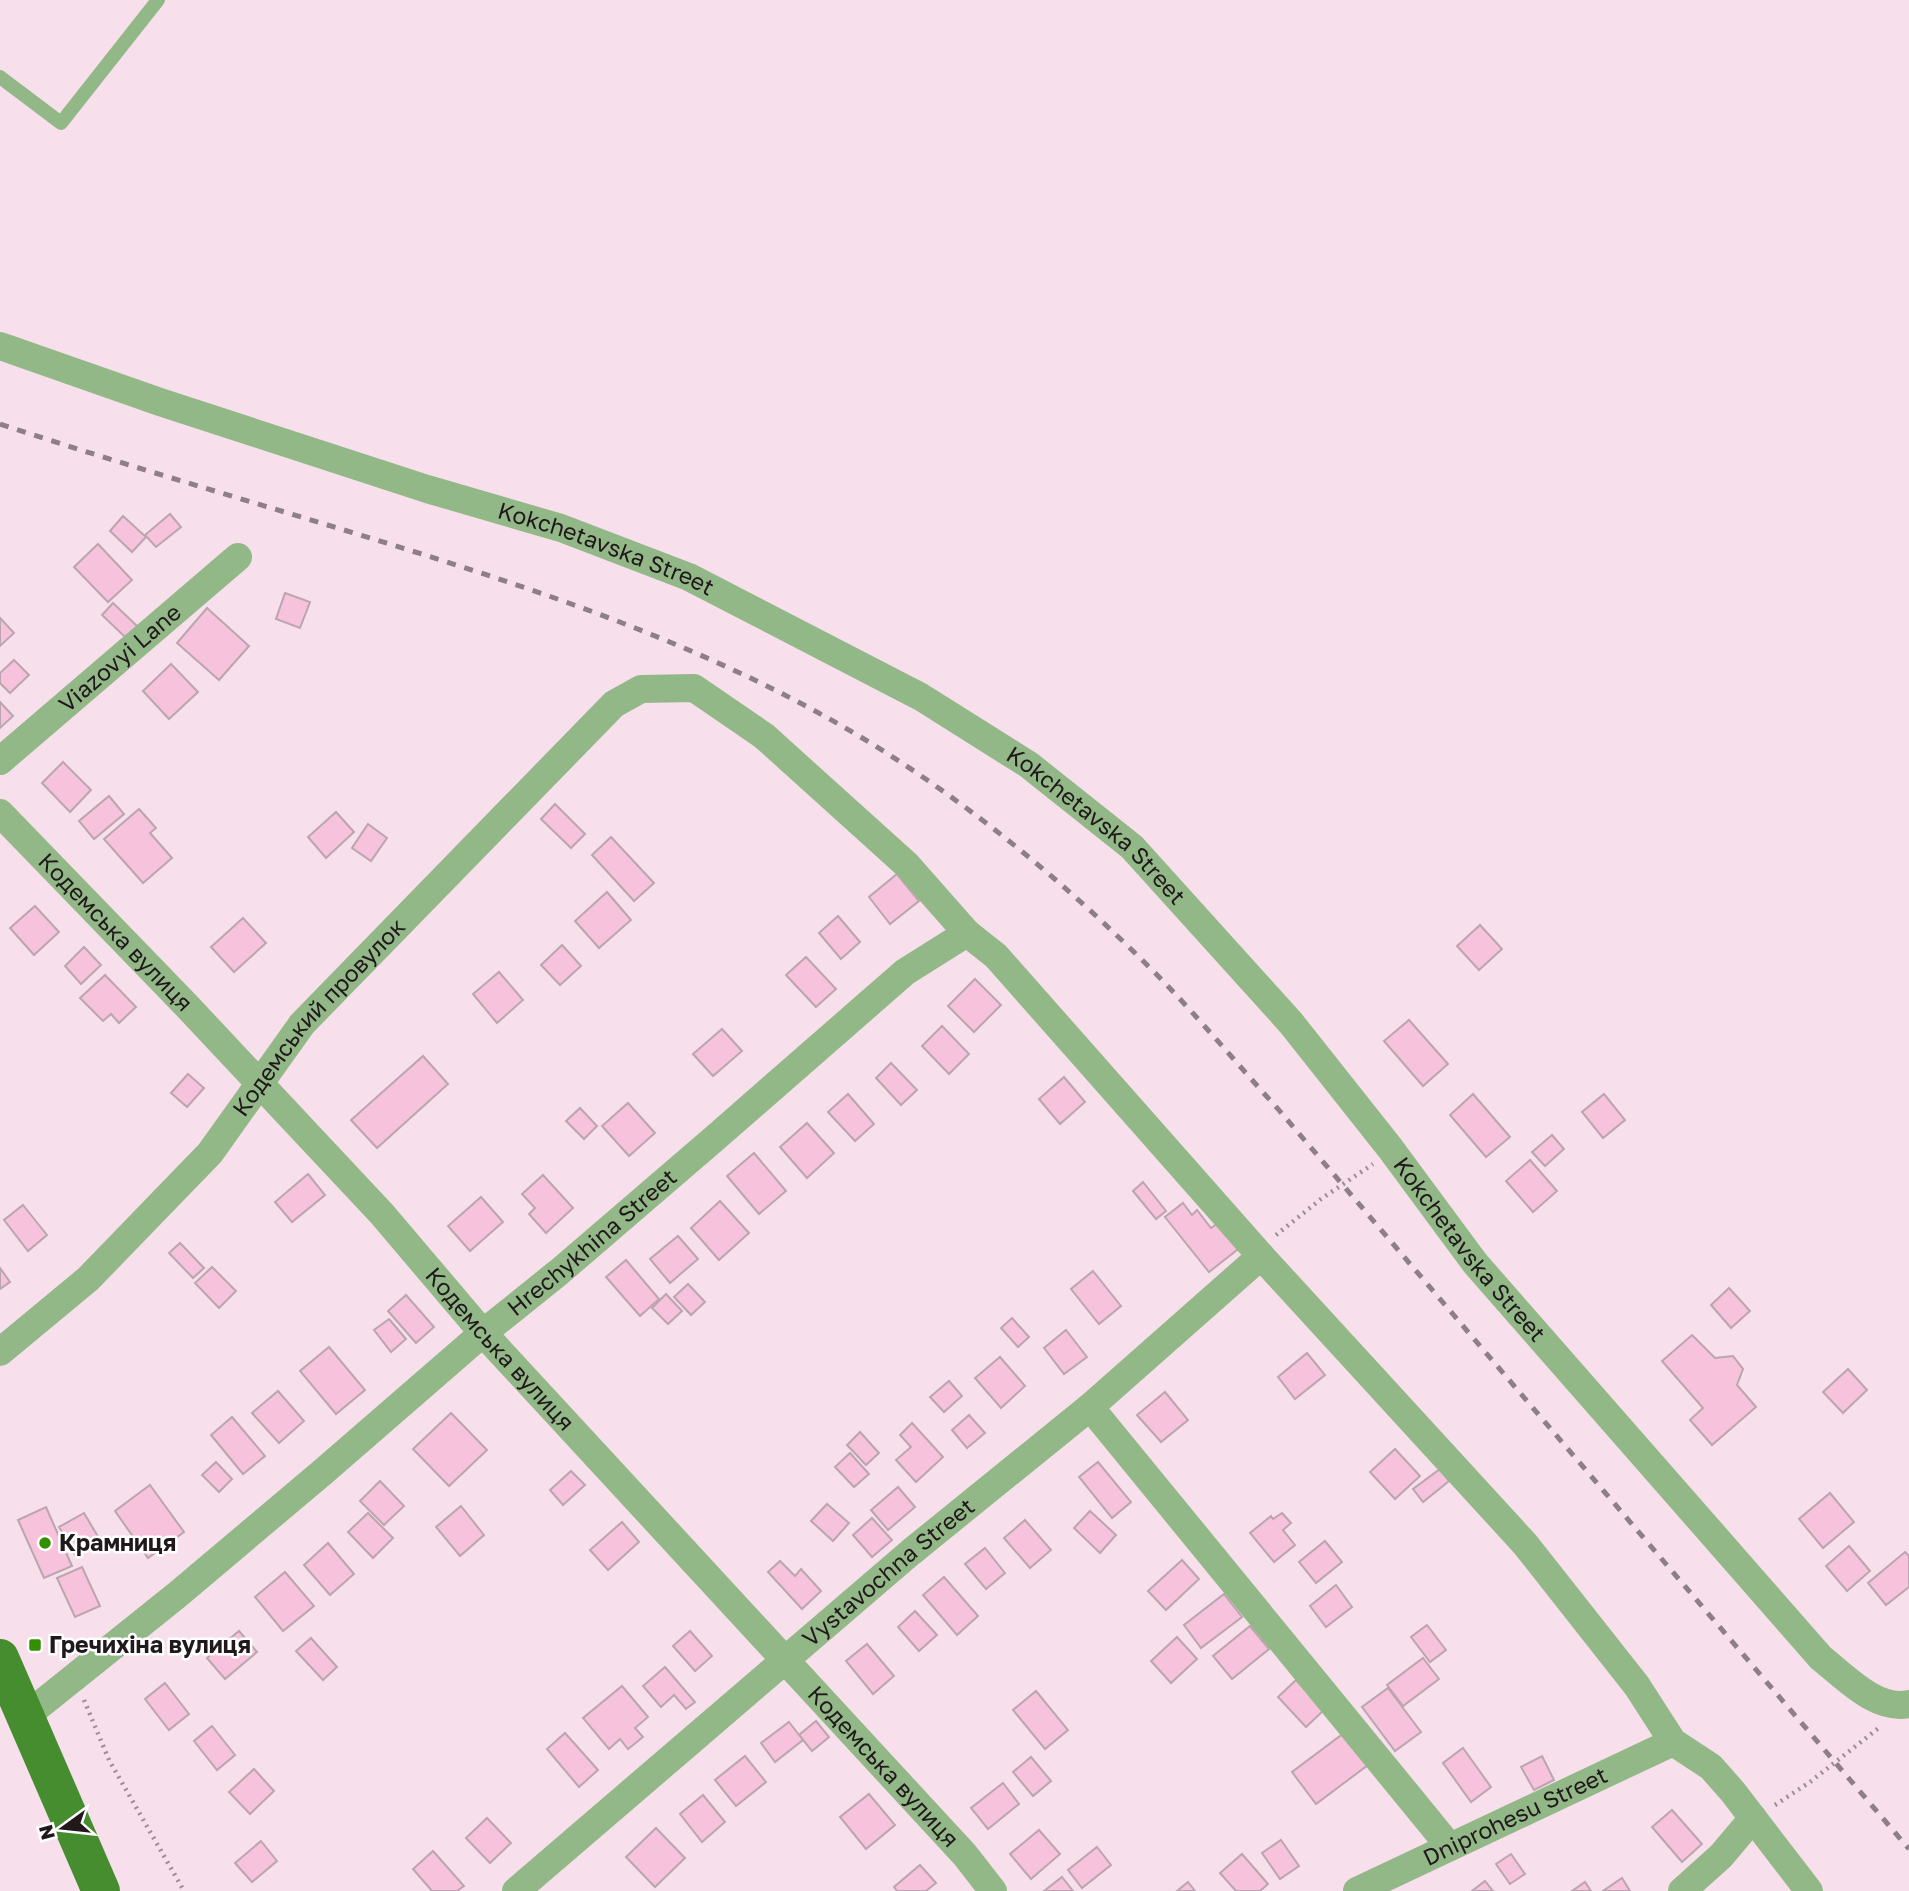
<svg xmlns="http://www.w3.org/2000/svg" width="1909" height="1891" viewBox="0 0 1909 1891" font-family="'Golos Text',sans-serif">
<style>
.building{fill:#f7c2db;stroke:#bba5af;stroke-width:2}
.lines{fill:none;stroke-linecap:round;stroke-linejoin:round}
.path{stroke:#9d8d94;stroke-width:4.5;stroke-dasharray:2 5;stroke-linecap:butt}
.service{stroke:#93b888;stroke-width:14}
.minor{stroke:#93b888;stroke-width:28}
.primary{stroke:#468d2f;stroke-width:38}
.rail{stroke:#8e7e85;stroke-width:5;stroke-dasharray:9 9;stroke-linecap:butt}
.poi-dot{fill:#338f00;stroke:#fff;stroke-width:2.5}
.labels{text-anchor:middle;stroke-width:5;stroke-linejoin:round;paint-order:stroke}
.street-label{font-size:23px;fill:#20181b;stroke:#fff}
.poi-label{font-size:23px;font-weight:bold;fill:#20181b;stroke:#fff;text-anchor:start}
</style>
<rect width="100%" height="100%" fill="#f7e0eb"/>
<!-- building -->
<g class="building">
<path d="M170,514L181,527L156,547L145,535Z"/>
<path d="M123,516L146,537L132,552L110,531Z"/>
<path d="M98,544L132,580L108,602L74,567Z"/>
<path d="M285,593L310,602L300,628L276,619Z"/>
<path d="M113,603L138,627L126,638L102,615Z"/>
<path d="M207,608L249,646L219,680L177,643Z"/>
<path d="M0,618L14,633L0,646Z"/>
<path d="M14,660L29,675L10,693L0,683V673Z"/>
<path d="M171,664L198,692L169,719L143,691Z"/>
<path d="M0,702L13,716L0,728Z"/>
<path d="M63,762L91,790L70,812L42,783Z"/>
<path d="M109,796L124,814L94,839L79,821Z"/>
<path d="M555,804L585,834L571,848L541,819Z"/>
<path d="M139,809L156,828L150,833L172,858L143,883L104,839Z"/>
<path d="M336,812L354,832L326,858L308,837Z"/>
<path d="M368,824L387,838L371,861L352,848Z"/>
<path d="M611,837L654,883L634,901L592,855Z"/>
<path d="M897,874L919,901L890,924L869,897Z"/>
<path d="M607,892L631,920L599,948L575,921Z"/>
<path d="M35,906L59,932L34,955L10,928Z"/>
<path d="M838,916L860,942L841,959L819,933Z"/>
<path d="M243,918L266,943L234,972L211,947Z"/>
<path d="M1480,925L1502,949L1479,970L1457,946Z"/>
<path d="M562,945L581,966L560,985L541,965Z"/>
<path d="M84,947L101,965L81,984L65,966Z"/>
<path d="M806,957L836,989L816,1007L786,975Z"/>
<path d="M499,972L523,1000L497,1023L473,994Z"/>
<path d="M105,975L136,1007L119,1023L111,1014L103,1021L80,998Z"/>
<path d="M975,979L1001,1005L974,1032L948,1006Z"/>
<path d="M1409,1020L1448,1064L1423,1086L1384,1041Z"/>
<path d="M942,1026L969,1054L949,1074L922,1046Z"/>
<path d="M722,1029L742,1051L713,1076L693,1054Z"/>
<path d="M423,1056L448,1084L377,1148L351,1120Z"/>
<path d="M891,1063L917,1090L901,1105L876,1078Z"/>
<path d="M188,1074L204,1088L187,1107L171,1093Z"/>
<path d="M1064,1077L1085,1102L1060,1124L1039,1099Z"/>
<path d="M848,1094L874,1124L855,1141L828,1112Z"/>
<path d="M1473,1094L1510,1137L1486,1157L1450,1115Z"/>
<path d="M1604,1094L1625,1120L1603,1138L1582,1112Z"/>
<path d="M628,1103L655,1133L629,1156L602,1126Z"/>
<path d="M580,1108L597,1126L584,1139L566,1121Z"/>
<path d="M807,1123L834,1153L807,1178L780,1147Z"/>
<path d="M1552,1135L1564,1149L1545,1166L1532,1152Z"/>
<path d="M754,1153L786,1191L759,1214L727,1176Z"/>
<path d="M1530,1160L1557,1191L1533,1212L1506,1181Z"/>
<path d="M308,1174L325,1195L292,1222L275,1202Z"/>
<path d="M543,1175L573,1208L546,1233L529,1214L535,1208L522,1194Z"/>
<path d="M1143,1182L1166,1211L1156,1219L1133,1191Z"/>
<path d="M481,1197L503,1222L470,1251L448,1226Z"/>
<path d="M720,1201L749,1233L719,1260L691,1228Z"/>
<path d="M1183,1203L1192,1215L1197,1210L1211,1228L1222,1220L1242,1246L1209,1272L1165,1217Z"/>
<path d="M23,1205L47,1235L28,1251L4,1220Z"/>
<path d="M678,1236L698,1259L670,1283L650,1259Z"/>
<path d="M180,1243L204,1268L193,1278L169,1253Z"/>
<path d="M626,1260L659,1299L640,1316L606,1277Z"/>
<path d="M212,1267L236,1291L219,1308L195,1283Z"/>
<path d="M0,1268L10,1282L0,1289Z"/>
<path d="M1093,1271L1121,1306L1099,1324L1071,1289Z"/>
<path d="M688,1284L705,1302L691,1315L674,1297Z"/>
<path d="M1729,1288L1750,1311L1731,1328L1711,1305Z"/>
<path d="M666,1294L682,1311L668,1324L652,1308Z"/>
<path d="M406,1295L434,1327L416,1343L388,1311Z"/>
<path d="M1012,1318L1029,1337L1018,1347L1001,1328Z"/>
<path d="M389,1319L406,1339L391,1352L374,1330Z"/>
<path d="M1066,1330L1087,1357L1064,1374L1044,1348Z"/>
<path d="M1692,1335L1715,1358L1733,1356L1743,1369L1737,1385L1756,1407L1712,1445L1690,1420L1703,1408L1662,1361Z"/>
<path d="M329,1347L365,1390L336,1414L300,1371Z"/>
<path d="M1307,1353L1325,1375L1295,1399L1278,1377Z"/>
<path d="M1000,1357L1025,1386L1001,1408L975,1378Z"/>
<path d="M1848,1369L1867,1390L1843,1413L1823,1392Z"/>
<path d="M949,1381L962,1396L944,1412L930,1397Z"/>
<path d="M278,1391L304,1421L279,1443L252,1413Z"/>
<path d="M1165,1392L1188,1420L1161,1442L1137,1415Z"/>
<path d="M451,1413L487,1450L449,1486L413,1449Z"/>
<path d="M969,1415L985,1433L967,1448L952,1430Z"/>
<path d="M232,1417L265,1456L243,1474L211,1435Z"/>
<path d="M912,1423L943,1457L916,1482L896,1460L911,1447L900,1435Z"/>
<path d="M860,1432L879,1453L866,1465L847,1445Z"/>
<path d="M1395,1449L1420,1476L1395,1499L1370,1472Z"/>
<path d="M850,1453L869,1474L854,1487L835,1467Z"/>
<path d="M216,1462L232,1479L219,1492L202,1475Z"/>
<path d="M1098,1462L1131,1502L1112,1518L1079,1477Z"/>
<path d="M1440,1469L1449,1481L1423,1502L1413,1489Z"/>
<path d="M571,1471L585,1485L563,1505L550,1490Z"/>
<path d="M380,1481L404,1506L384,1525L360,1501Z"/>
<path d="M150,1485L184,1532L148,1558L115,1511Z"/>
<path d="M898,1487L915,1507L888,1530L871,1510Z"/>
<path d="M1830,1493L1854,1522L1823,1548L1799,1519Z"/>
<path d="M827,1504L849,1523L833,1541L811,1521Z"/>
<path d="M461,1506L484,1535L460,1556L436,1527Z"/>
<path d="M46,1507L72,1566L44,1578L18,1520Z"/>
<path d="M1090,1511L1116,1535L1100,1553L1074,1528Z"/>
<path d="M84,1513L100,1540L75,1555L59,1527Z"/>
<path d="M368,1513L393,1538L373,1558L348,1532Z"/>
<path d="M1282,1513L1291,1523L1283,1530L1295,1545L1274,1562L1250,1533L1271,1516L1273,1519Z"/>
<path d="M872,1518L892,1540L872,1557L853,1535Z"/>
<path d="M1025,1520L1051,1550L1030,1568L1004,1538Z"/>
<path d="M622,1522L639,1542L608,1570L590,1550Z"/>
<path d="M1325,1541L1342,1562L1316,1583L1299,1562Z"/>
<path d="M328,1543L354,1574L330,1595L304,1565Z"/>
<path d="M1849,1546L1870,1571L1847,1591L1826,1566Z"/>
<path d="M985,1548L1005,1573L986,1589L965,1564Z"/>
<path d="M1905,1552L1909,1556V1587L1886,1605L1868,1583Z"/>
<path d="M1182,1560L1199,1579L1166,1610L1148,1591Z"/>
<path d="M780,1561L795,1576L801,1569L821,1591L802,1609L768,1572Z"/>
<path d="M82,1567L100,1606L75,1617L57,1578Z"/>
<path d="M285,1572L314,1606L283,1631L255,1597Z"/>
<path d="M944,1577L978,1616L957,1635L923,1595Z"/>
<path d="M1336,1585L1352,1607L1326,1627L1310,1606Z"/>
<path d="M1224,1594L1242,1617L1201,1648L1184,1625Z"/>
<path d="M915,1611L937,1635L919,1651L898,1627Z"/>
<path d="M1427,1625L1446,1650L1430,1662L1411,1637Z"/>
<path d="M1250,1626L1269,1649L1232,1679L1213,1656Z"/>
<path d="M239,1631L257,1652L225,1679L207,1658Z"/>
<path d="M690,1631L712,1656L695,1671L673,1646Z"/>
<path d="M1177,1637L1197,1659L1171,1683L1151,1661Z"/>
<path d="M311,1638L337,1667L323,1680L296,1651Z"/>
<path d="M867,1644L894,1676L873,1694L846,1661Z"/>
<path d="M1423,1658L1439,1679L1403,1706L1387,1685Z"/>
<path d="M665,1667L695,1702L686,1709L674,1695L661,1707L643,1686Z"/>
<path d="M1296,1680L1324,1710L1306,1727L1278,1697Z"/>
<path d="M165,1683L189,1714L169,1730L145,1699Z"/>
<path d="M622,1686L648,1717L635,1728L643,1737L628,1749L620,1739L609,1749L583,1718Z"/>
<path d="M1388,1688L1421,1732L1395,1751L1362,1707Z"/>
<path d="M1036,1691L1068,1730L1045,1749L1013,1710Z"/>
<path d="M816,1721L829,1737L812,1751L799,1735Z"/>
<path d="M789,1722L803,1740L775,1762L761,1743Z"/>
<path d="M212,1726L235,1755L217,1770L194,1741Z"/>
<path d="M565,1733L598,1770L579,1787L547,1749Z"/>
<path d="M1344,1733L1368,1765L1316,1804L1292,1772Z"/>
<path d="M1463,1748L1491,1787L1471,1802L1443,1763Z"/>
<path d="M745,1756L766,1782L736,1806L715,1780Z"/>
<path d="M1542,1756L1554,1780L1534,1790L1521,1767Z"/>
<path d="M1031,1757L1051,1781L1033,1796L1013,1772Z"/>
<path d="M254,1769L274,1791L250,1814L229,1792Z"/>
<path d="M1003,1783L1019,1804L988,1829L971,1808Z"/>
<path d="M869,1794L895,1825L866,1849L840,1817Z"/>
<path d="M703,1795L725,1822L702,1842L680,1814Z"/>
<path d="M1672,1810L1702,1844L1682,1862L1652,1827Z"/>
<path d="M487,1818L511,1843L490,1863L466,1838Z"/>
<path d="M656,1828L685,1858L655,1887L626,1857Z"/>
<path d="M1039,1830L1060,1854L1031,1879L1010,1854Z"/>
<path d="M1281,1840L1299,1866L1280,1879L1262,1853Z"/>
<path d="M261,1841L277,1861L252,1882L235,1863Z"/>
<path d="M1097,1847L1111,1865L1082,1888L1068,1870Z"/>
<path d="M433,1851L464,1886L457,1891H432L413,1869Z"/>
<path d="M1242,1854L1268,1884L1260,1891H1236L1220,1873Z"/>
<path d="M1511,1854L1525,1874L1510,1884L1496,1864Z"/>
<path d="M920,1865L936,1883L926,1891H897L894,1887Z"/>
<path d="M1062,1877L1073,1891H1044Z"/>
<path d="M1622,1878L1630,1891H1603Z"/>
<path d="M1485,1881L1493,1891H1472Z"/>
<path d="M1188,1882L1195,1891H1177Z"/>
<path d="M1585,1882L1591,1891H1572Z"/>
</g>
<g class="lines">
<!-- path -->
<g class="path">
<path d="M1276,1235L1321,1199L1373,1164"/>
<path d="M84,1700L109,1760L184,1891"/>
<path d="M1775,1805L1810,1782L1880,1727"/>
</g>
<!-- service -->
<path class="service" d="M0,77L61,123L158,0"/>
<!-- minor -->
<g class="minor">
<path id="s1" d="M0,346L160,402L427,489L561,528L689,577L921,697L1029,765L1132,847L1291,1023L1390,1148L1475,1263L1821,1658C1845,1677 1876,1711 1909,1704"/>
<path id="s2" d="M0,761L238,557"/>
<path id="s3" d="M0,813L186,1005L382,1214L483,1333L965,1855L993,1891"/>
<path id="s4" d="M0,1352L88,1279L210,1153L302,1024L614,704L641,689L694,688L764,736L907,865L967,933L996,956L1261,1256L1525,1544L1637,1686L1673,1742L1711,1767L1733,1792L1809,1891"/>
<path d="M1090,1407L1450,1847"/>
<path id="s5" d="M26,1716L177,1595L324,1471L483,1333L559,1272L715,1138L905,972L967,933"/>
<path id="s6" d="M516,1891L911,1552L1090,1407L1261,1256"/>
<path id="s7" d="M1357,1891L1673,1742"/>
<path d="M1682,1891L1721,1856L1753,1818"/>
</g>
<!-- primary -->
<path class="primary" d="M0,1658L101,1891"/>
<!-- rail -->
<path class="rail" d="M0,424C136,469 275,508 412,551C569,600 723,654 864,739C974,806 1074,890 1164,982C1203,1023 1240,1067 1278,1109L1909,1849"/>
</g>
<!-- markers -->
<g class="poi-dot">
<circle cx="45" cy="1543" r="7"/>
<rect x="28" y="1638" width="14" height="14" rx="3.5"/>
</g>
<g class="labels">
<!-- street labels -->
<g class="street-label">
<text dy="8" stroke="none"><textPath href="#s1" startOffset="639">Kokchetavska Street</textPath></text>
<text dy="8" stroke="none"><textPath href="#s2" startOffset="158">Viazovyi Lane</textPath></text>
<text dy="8" stroke="none"><textPath href="#s1" startOffset="1206">Kokchetavska Street</textPath></text>
<text dy="8" stroke="none"><textPath href="#s3" startOffset="166">Кодемська вулиця</textPath></text>
<text dy="8" stroke="none"><textPath href="#s4" startOffset="464">Кодемський провулок</textPath></text>
<text dy="8" stroke="none"><textPath href="#s5" startOffset="738">Hrechykhina Street</textPath></text>
<text dy="8" stroke="none"><textPath href="#s1" startOffset="1773">Kokchetavska Street</textPath></text>
<text dy="8" stroke="none"><textPath href="#s3" startOffset="733">Кодемська вулиця</textPath></text>
<text dy="8" stroke="none"><textPath href="#s6" startOffset="490">Vystavochna Street</textPath></text>
<text dy="8" stroke="none"><textPath href="#s3" startOffset="1300">Кодемська вулиця</textPath></text>
<text dy="8" stroke="none"><textPath href="#s7" startOffset="175">Dniprohesu Street</textPath></text>
</g>
<!-- poi labels -->
<g class="poi-label">
<text x="59" y="1551">Крамниця</text>
<text x="49" y="1653">Гречихіна вулиця</text>
</g>
</g>
<!-- north arrow -->
<g transform="translate(63 1828) rotate(255)" stroke="#ffffff" stroke-width="5" paint-order="stroke">
<path d="M0-5L12 26L0 18L-12 26Z" fill="#20181b"/>
<text y="-10" font-size="19" font-weight="bold" text-anchor="middle" fill="#20181b">N</text>
</g>
</svg>
